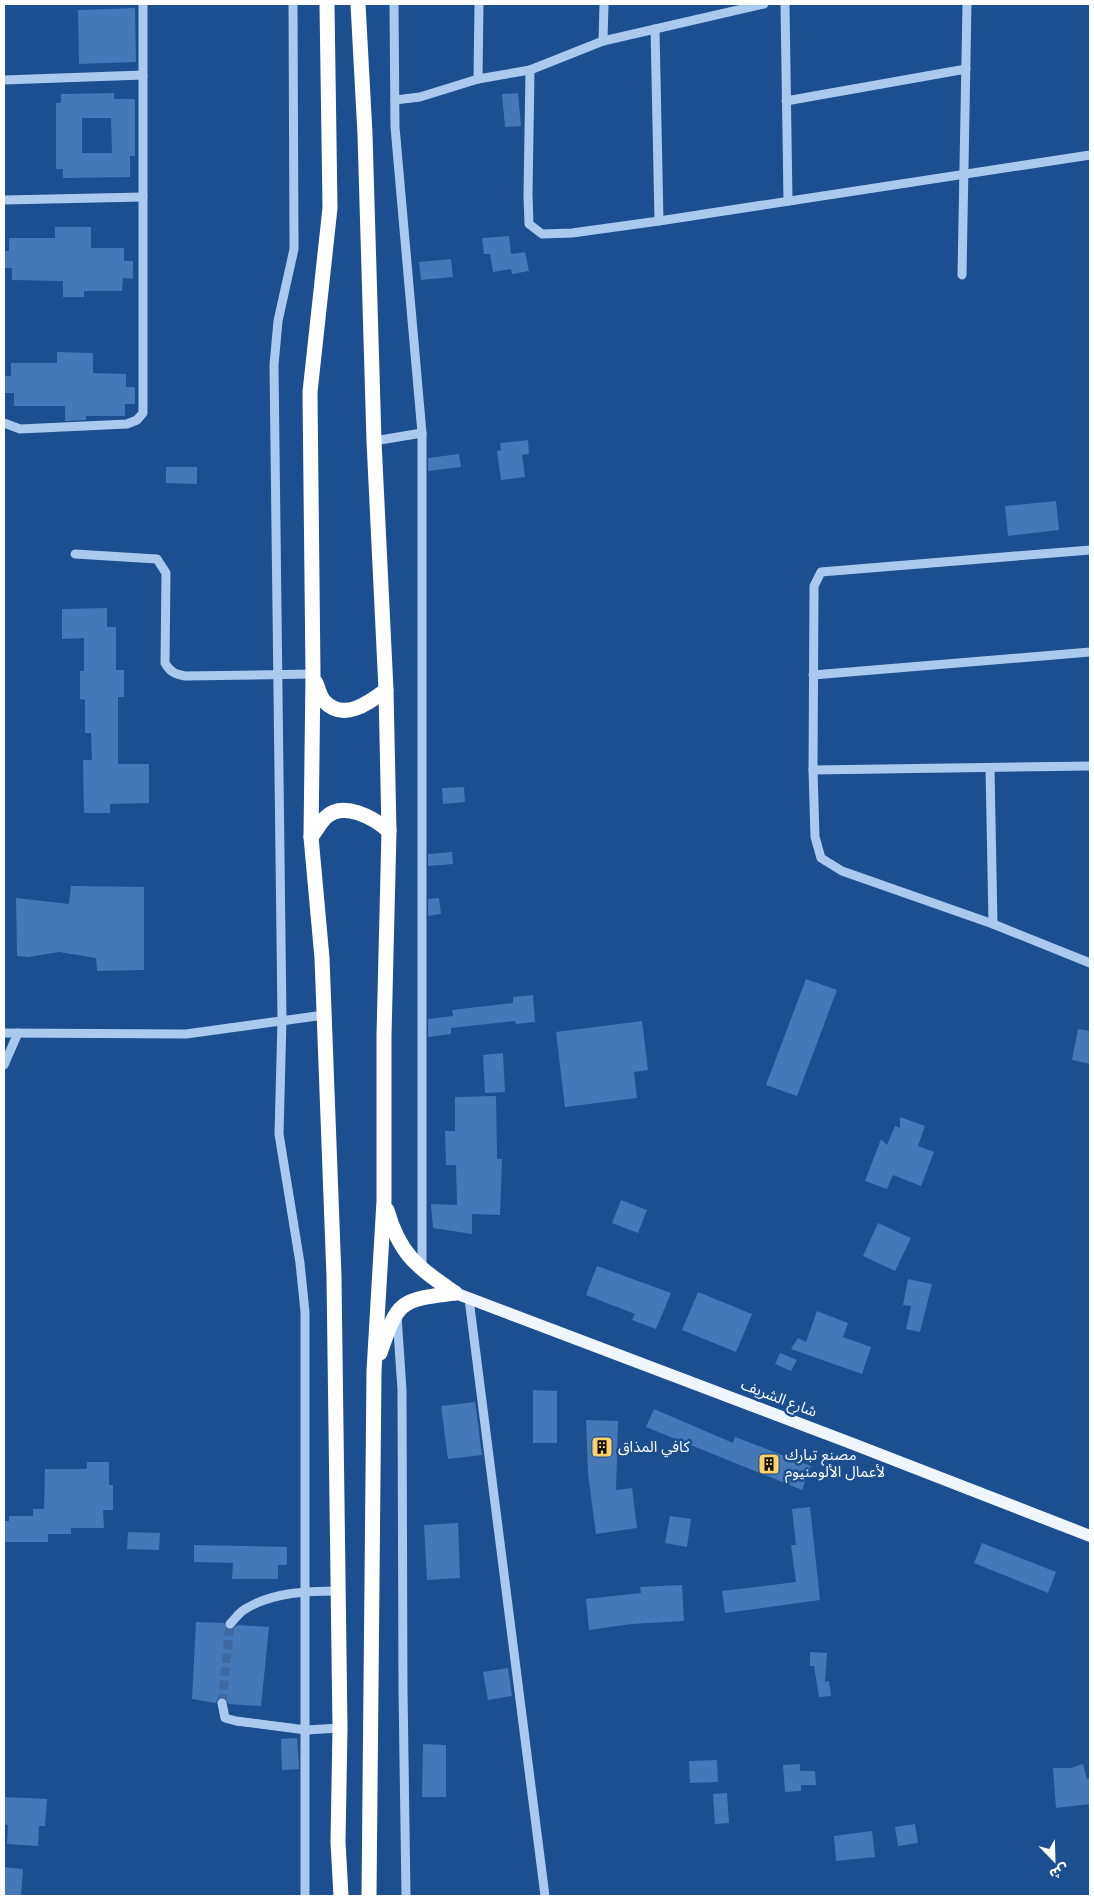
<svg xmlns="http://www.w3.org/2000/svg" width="1094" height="1900" viewBox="0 0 1094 1900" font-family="'DM Sans','Noto Sans Arabic',sans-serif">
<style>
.building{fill:#4478b7;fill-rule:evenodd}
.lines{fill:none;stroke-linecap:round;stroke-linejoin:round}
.minor-tunnel{stroke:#3d69a0;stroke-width:9;stroke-dasharray:9 4.5;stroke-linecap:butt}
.minor{stroke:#a9c9ee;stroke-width:9}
.major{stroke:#f0f6ff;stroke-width:12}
.highway{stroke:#fff;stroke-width:15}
.labels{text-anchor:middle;stroke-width:5;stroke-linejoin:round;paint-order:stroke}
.street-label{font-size:15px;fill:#fff;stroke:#1b4f8f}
.poi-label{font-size:15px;fill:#fff;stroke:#1b4f8f;text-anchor:start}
</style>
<rect width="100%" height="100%" fill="#1b4f8f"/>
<!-- building -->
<g class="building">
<path d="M135,8L136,62L79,64L78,10Z"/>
<path d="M114,93V99H135V156H130V177L63,178V169H56V103H61V94ZM82,118H111L112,153H82Z"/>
<path d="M518,93L521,126L505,127L502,94Z"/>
<path d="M55,227H91V248H124V261H133V279L123,278L122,291H84V297H63V281L12,280V268H4V251H9V238H55Z"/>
<path d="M509,236L511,254L525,252L529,271L512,274L511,269L493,272L490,254H484L482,238Z"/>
<path d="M451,259L453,277L421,280L419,262Z"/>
<path d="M57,352L93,353V373L126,374V387H135V404H125V416H86V420L65,421V406H14V393H4V376H11V363H57Z"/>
<path d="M528,440L529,454L522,455L525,477L501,480L497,451L501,450L500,443Z"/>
<path d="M459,454L461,467L428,471V458Z"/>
<path d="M166,467H197V484L166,483Z"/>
<path d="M1056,501L1059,530L1008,536L1005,506Z"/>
<path d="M107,608V627H116V670H124V697H118V764H149V803L110,804V813H84L83,760H92L91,733H85V700L80,699V671H84V638L62,639V609Z"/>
<path d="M464,787L465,802L443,804L442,788Z"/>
<path d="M452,852L453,864L428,866V854Z"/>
<path d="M71,886L144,887V970L97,971L96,958L59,952L28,957L17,956L16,898L69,904Z"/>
<path d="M439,898L441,914L428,916V899Z"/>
<path d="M806,979L837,990L797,1096L766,1085Z"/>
<path d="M533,995L535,1022L516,1024L515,1021L451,1028V1034L428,1037V1019L453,1016L452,1010L513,1003V997Z"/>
<path d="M642,1021L648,1070L634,1072L637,1098L565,1107L556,1032Z"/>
<path d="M1078,1029L1090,1031V1064L1072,1060Z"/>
<path d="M503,1053L505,1092L485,1093L483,1055Z"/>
<path d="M496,1096L497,1159H502L500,1215L472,1214V1234L433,1228L431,1204L457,1205L456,1165H446L445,1131H455V1097Z"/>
<path d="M900,1117L925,1126L918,1146L934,1152L921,1186L893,1175L887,1189L865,1181L881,1139L887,1145L895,1126L900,1128Z"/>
<path d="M621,1200L647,1210L638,1233L612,1223Z"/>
<path d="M878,1223L911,1238L895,1271L863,1256Z"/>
<path d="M597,1266L671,1293L656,1329L632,1320L635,1314L586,1295Z"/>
<path d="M908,1279L932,1284L920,1332L906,1329L911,1306L903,1305Z"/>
<path d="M698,1292L752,1314L736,1352L682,1330Z"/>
<path d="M817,1311L848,1323L843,1337L871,1347L862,1374L791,1349L798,1338L806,1342Z"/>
<path d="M780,1353L797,1360L791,1371L775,1364Z"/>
<path d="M533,1390L557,1391V1443H533Z"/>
<path d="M475,1402L482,1455L448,1459L441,1406Z"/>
<path d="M654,1409L733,1443L735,1437L811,1466L802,1490L646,1427Z"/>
<path d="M586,1420L618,1421L616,1490L632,1488L637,1528L596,1534L588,1474Z"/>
<path d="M87,1462H109V1485H113V1510H103L104,1528H71V1534H48V1542H4V1521H9V1516H33V1509H44L45,1469H87Z"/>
<path d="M810,1507L820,1600L725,1613L722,1591L796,1582L791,1545H796L792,1509Z"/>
<path d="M670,1516L691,1519L687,1547L665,1543Z"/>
<path d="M458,1523L460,1578L427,1580L424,1525Z"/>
<path d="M128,1532L160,1533L159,1550L127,1549Z"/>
<path d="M982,1543L1056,1572L1048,1593L974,1563Z"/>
<path d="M194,1545L287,1547V1565H278V1579H232L233,1563L194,1562Z"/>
<path d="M682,1585L684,1621L631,1624L589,1630L586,1599L641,1593L640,1587Z"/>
<path d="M196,1622L224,1623L229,1630L238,1625L269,1627L261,1706L229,1704L224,1697L218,1698L216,1703L192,1699Z"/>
<path d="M810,1652L827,1653L825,1682L829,1681L831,1696L819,1697L814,1666H810Z"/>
<path d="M508,1668L512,1696L488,1700L483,1672Z"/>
<path d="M297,1738L299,1769L282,1770L281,1739Z"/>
<path d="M423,1744L446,1745V1797H422Z"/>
<path d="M717,1760L718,1782L690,1783L689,1761Z"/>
<path d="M800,1764V1771H815L816,1785H801V1791L785,1792L783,1765Z"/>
<path d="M1083,1764L1087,1779L1090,1778V1804L1056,1808L1053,1768H1071Z"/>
<path d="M727,1793L729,1823L715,1824L713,1794Z"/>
<path d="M4,1797L47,1799L45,1826H39L38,1846L7,1844L8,1825L4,1824Z"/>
<path d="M915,1824L918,1843L898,1846L895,1827Z"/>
<path d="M872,1831L875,1857L836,1861L834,1836Z"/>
<path d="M4,1867L23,1869L21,1896H4Z"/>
</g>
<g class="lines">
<!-- minor-tunnel -->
<path class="minor-tunnel" d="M222,1703L230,1624"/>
<!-- minor -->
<g class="minor">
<path d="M293,4L294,249L278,321L274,365L282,1020L279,1134L300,1263L305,1312V1896"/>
<path d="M394,4L395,127L422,433V1269"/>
<path d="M785,4L788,201"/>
<path d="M655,29L659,221"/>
<path d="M603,41L604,4"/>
<path d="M530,70L528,195L529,224L542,234L572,233L659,221L1090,155"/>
<path d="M478,79L479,4"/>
<path d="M4,80L143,75"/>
<path d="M395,100L420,97L478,79L530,70L603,41L764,4"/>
<path d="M786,101L966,69"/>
<path d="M4,200L143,197"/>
<path d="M962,275L967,4"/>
<path d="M4,423L20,429L127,424L137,420L143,413V4"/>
<path d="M374,441L422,433"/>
<path d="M1090,550L821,572L814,586L813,770L815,837L821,858L842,871L993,924L1090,963"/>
<path d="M75,554L157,559L166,573L165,663C170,672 175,674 185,676L313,674"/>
<path d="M813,675L1090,652"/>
<path d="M990,768L993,924"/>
<path d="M813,770L1090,766"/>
<path d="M4,1033L186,1034L324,1015"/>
<path d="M4,1065L18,1033"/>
<path d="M469,1299L545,1896"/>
<path d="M397,1316L402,1390L403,1690L406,1896"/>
<path d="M230,1624C235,1619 240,1611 247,1608C274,1592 308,1591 339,1591"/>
<path d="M222,1703L225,1718L236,1721L306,1730L340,1728"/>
</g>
<!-- major -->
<path class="major" d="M455,1293L848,1442L1090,1536"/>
<!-- highway -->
<g class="highway">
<path d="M327,4L330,208L310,392L313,674L311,837L322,958L334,1277L340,1728L338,1842L341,1896"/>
<path d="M358,4L365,134L374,441L386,690L389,831L384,1036V1201L374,1371L369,1896"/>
<path d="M316,683C318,688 320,697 324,701C343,722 369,703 386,690"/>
<path d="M311,837C316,831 320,823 325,818C343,800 374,818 389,831"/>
<path d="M387,1210C400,1256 418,1267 455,1293"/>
<path d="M380,1353C398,1300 400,1300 455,1293"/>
</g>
</g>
<!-- icons -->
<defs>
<g id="building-square" transform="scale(1.125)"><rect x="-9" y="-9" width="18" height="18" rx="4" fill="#ffd166" stroke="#1b4f8f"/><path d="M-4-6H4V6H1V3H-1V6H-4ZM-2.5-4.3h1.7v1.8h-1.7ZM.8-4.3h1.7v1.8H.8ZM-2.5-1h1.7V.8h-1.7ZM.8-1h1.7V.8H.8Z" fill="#111"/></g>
</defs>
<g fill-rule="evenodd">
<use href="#building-square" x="602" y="1447"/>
<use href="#building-square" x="769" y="1464"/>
</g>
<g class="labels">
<!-- street labels -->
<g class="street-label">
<text transform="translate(779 1398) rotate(21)" y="5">شارع الشريف</text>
</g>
<!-- poi labels -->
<g class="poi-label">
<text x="618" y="1452">كافي المذاق</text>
<text x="785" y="1460">مصنع تبارك<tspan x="785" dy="17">لأعمال الألومنيوم</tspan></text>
</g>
</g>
<!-- border -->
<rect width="1094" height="1900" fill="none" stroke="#ffffff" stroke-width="10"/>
<!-- north arrow -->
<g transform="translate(1054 1860) rotate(157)" stroke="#1b4f8f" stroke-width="4" paint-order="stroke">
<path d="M0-4L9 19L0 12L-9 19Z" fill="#ffffff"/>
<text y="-8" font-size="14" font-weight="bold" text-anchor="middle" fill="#ffffff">ش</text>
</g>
</svg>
